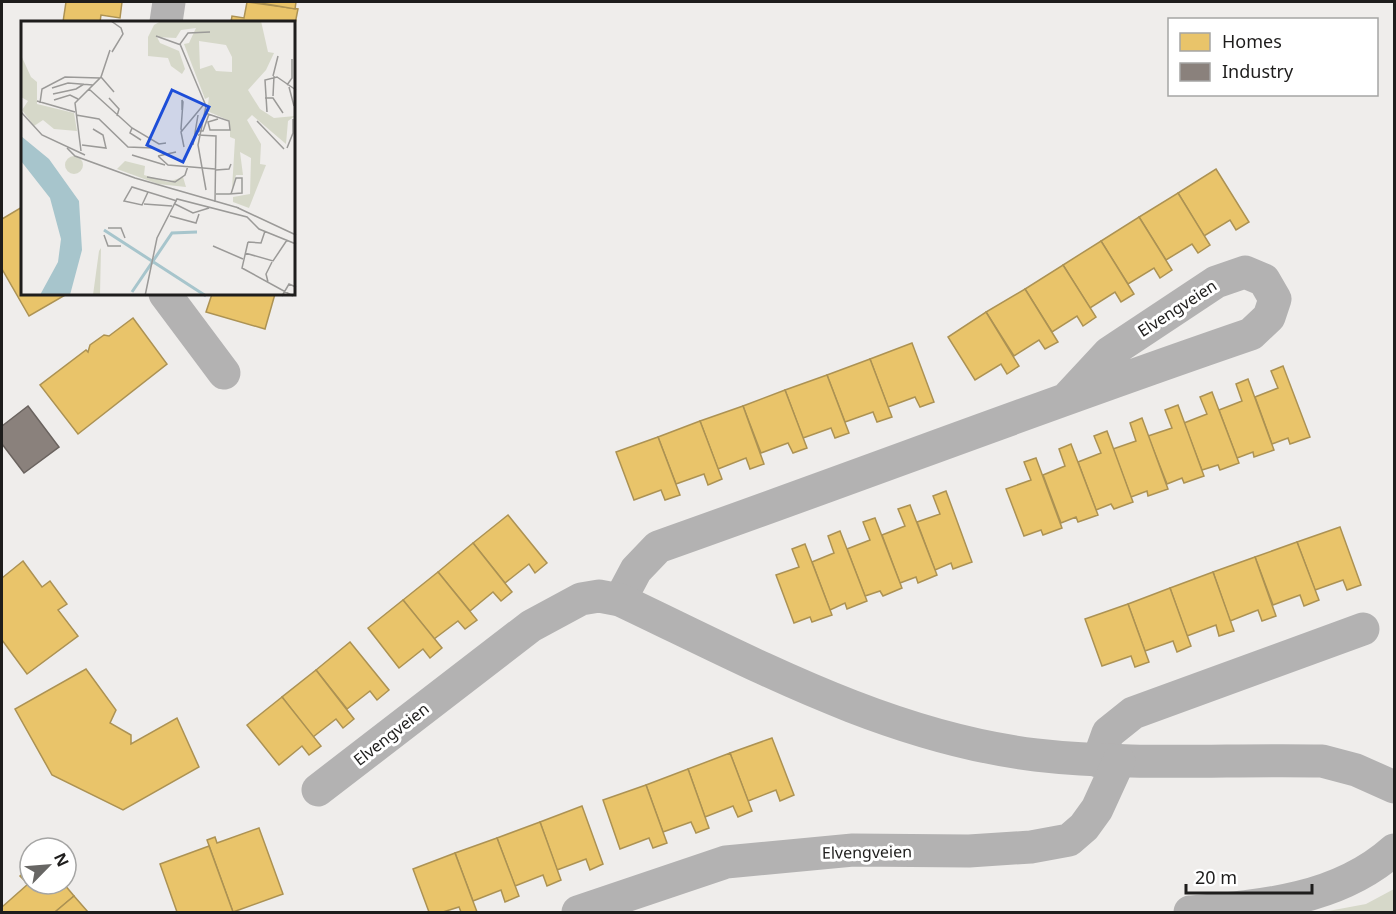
<svg xmlns="http://www.w3.org/2000/svg" width="1396" height="914" viewBox="0 0 1396 914" font-family="'Noto Sans',sans-serif">
<style>
.green{fill:#d6d8c9}
.homes{fill:#e9c46a;stroke:#ac9253;stroke-width:1.5}
.industry{fill:#8a817c;stroke:#6a635f;stroke-width:1.5}
.lines{fill:none;stroke-linecap:round;stroke-linejoin:round}
.minor{stroke:#b3b2b2;stroke-width:33}
.labels{text-anchor:middle;stroke-width:6;stroke-linejoin:round;paint-order:stroke}
.street-label{font-size:16px;fill:#1e1d1c;stroke:#fff}
.inset-river{fill:none;stroke:#a7c5cc;stroke-width:3}
.inset-road{fill:none;stroke:#9b9a98;stroke-width:1.5}
.view{fill:#1d4ed8;fill-opacity:0.15;stroke:#1d4ed8;stroke-width:3}
.inset-edge{fill:none;stroke:#1e1d1c;stroke-width:3}
</style>
<rect width="100%" height="100%" fill="#efedeb"/>
<!-- green -->
<path class="green" d="M1394,889V912H1323L1366,904Z"/>
<!-- homes -->
<g class="homes">
<path d="M66,2H122L120,18L101,15L100,22H63Z"/>
<path d="M247,2L298,9L294,29V22H231L232,16L244,18Z"/>
<path d="M255,2H296L295,9Z"/>
<path d="M1216,169L1249,222L1236,230L1230,220L1204,236L1178,193Z"/>
<path d="M1178,193L1210,245L1198,253L1192,244L1166,260L1139,217Z"/>
<path d="M22,207V294H67L29,316L2,269V219Z"/>
<path d="M1139,217L1172,270L1160,278L1154,268L1128,284L1101,241Z"/>
<path d="M1101,241L1134,294L1121,302L1115,292L1090,308L1063,265Z"/>
<path d="M1063,265L1096,317L1083,326L1077,316L1052,332L1025,289Z"/>
<path d="M1025,289L1058,342L1045,349L1039,340L1014,356L986,312Z"/>
<path d="M212,294H275L265,329L206,312Z"/>
<path d="M986,312L1019,366L1007,374L1001,364L975,380L948,337Z"/>
<path d="M133,318L167,364L78,434L40,385L86,350L88,352L90,345L104,335L109,336Z"/>
<path d="M912,343L934,402L920,407L915,397L888,407L870,359Z"/>
<path d="M870,359L892,417L877,422L873,412L845,422L827,375Z"/>
<path d="M1283,366L1310,437L1290,444L1288,438L1272,444L1255,397L1278,388L1271,371Z"/>
<path d="M827,375L849,433L835,438L831,428L803,438L785,390Z"/>
<path d="M1248,379L1274,450L1254,457L1253,452L1237,458L1219,410L1242,401L1236,384Z"/>
<path d="M785,390L807,448L793,453L788,443L761,453L743,406Z"/>
<path d="M1212,392L1239,463L1220,470L1218,465L1202,470L1184,423L1207,414L1200,397Z"/>
<path d="M1178,405L1204,476L1184,483L1182,478L1167,484L1148,436L1172,428L1165,410Z"/>
<path d="M743,406L764,464L750,469L746,458L718,469L700,421Z"/>
<path d="M1142,418L1168,489L1148,496L1147,491L1131,497L1113,449L1136,441L1130,423Z"/>
<path d="M700,421L722,479L708,485L704,474L676,484L658,437Z"/>
<path d="M1107,431L1133,502L1114,509L1111,504L1096,510L1078,462L1101,453L1094,436Z"/>
<path d="M658,437L680,495L665,500L661,490L634,500L616,452Z"/>
<path d="M1071,444L1098,515L1078,522L1076,517L1061,523L1043,475L1065,466L1059,449Z"/>
<path d="M1036,458L1062,528L1043,535L1041,530L1024,536L1006,489L1031,480L1024,462Z"/>
<path d="M946,491L972,562L953,569L951,563L935,570L917,522L940,514L933,496Z"/>
<path d="M910,505L937,575L918,583L916,577L900,583L882,535L905,526L898,509Z"/>
<path d="M508,515L547,563L535,573L529,564L505,583L473,543Z"/>
<path d="M875,518L902,588L883,596L880,591L865,596L847,549L870,540L863,522Z"/>
<path d="M1340,527L1361,585L1347,590L1343,580L1315,590L1297,542Z"/>
<path d="M840,531L867,601L847,609L845,603L830,610L812,562L834,553L828,536Z"/>
<path d="M1297,542L1319,600L1304,606L1300,595L1273,605L1255,557Z"/>
<path d="M473,543L512,592L501,601L493,592L470,611L438,572Z"/>
<path d="M805,544L832,615L812,622L810,617L794,623L776,575L799,567L792,549Z"/>
<path d="M1255,557L1276,616L1262,621L1258,610L1230,621L1213,572Z"/>
<path d="M23,561L42,587L50,581L67,604L58,610L78,636L27,674L2,640V578Z"/>
<path d="M438,572L477,620L465,629L458,621L434,639L403,600Z"/>
<path d="M1213,572L1234,631L1219,636L1216,625L1187,636L1170,588Z"/>
<path d="M1170,588L1191,646L1177,652L1173,641L1145,651L1128,604Z"/>
<path d="M403,600L442,648L430,658L423,649L399,668L368,628Z"/>
<path d="M1128,604L1149,662L1135,667L1131,656L1102,666L1085,619Z"/>
<path d="M350,642L389,690L377,700L370,691L347,709L316,670Z"/>
<path d="M86,669L116,710L110,723L131,735V744L177,718L199,767L123,810L52,775L15,709Z"/>
<path d="M316,670L354,719L343,728L336,719L313,737L282,697Z"/>
<path d="M282,697L321,746L309,755L302,746L279,765L247,725Z"/>
<path d="M772,738L794,795L780,801L776,790L748,801L730,753Z"/>
<path d="M730,753L752,811L738,817L733,806L705,817L688,769Z"/>
<path d="M688,769L709,828L696,833L691,822L663,832L646,785Z"/>
<path d="M646,785L667,843L653,848L649,838L620,849L603,800Z"/>
<path d="M582,806L603,864L590,870L586,859L557,870L540,822Z"/>
<path d="M540,822L561,880L547,886L543,875L515,886L497,838Z"/>
<path d="M259,828L283,894L233,912L207,840L215,837L217,843Z"/>
<path d="M497,838L519,896L505,902L501,890L473,901L455,853Z"/>
<path d="M209,846L233,912H177L160,864Z"/>
<path d="M455,853L477,912H461L459,907L443,912H429L413,869Z"/>
<path d="M30,867V884H64L74,896L55,912H2V907L28,884L20,876Z"/>
<path d="M74,896L88,912H55Z"/>
</g>
<!-- industry -->
<path class="industry" d="M28,406L59,447L24,473L2,444V426Z"/>
<g class="lines">
<!-- minor -->
<g class="minor">
<path d="M166,22L169,2"/>
<path d="M165,294L224,373"/>
<path d="M620,600L636,570L658,547C856,477 1052,402 1251,334L1269,317L1275,299L1264,280L1245,272L1216,282L1109,353L1069,396"/>
<path d="M1098,761L1108,733L1133,713L1363,629"/>
<path d="M318,790L531,626L581,599L599,596L620,600C753,663 887,737 1036,755C1131,766 1227,759 1322,761L1356,770L1394,787"/>
<path d="M578,912L726,862L853,850L969,851L1031,847L1069,840L1084,827L1097,809L1119,761"/>
<path d="M1190,912C1262,906 1338,900 1394,850"/>
</g>
</g>
<g class="labels">
<!-- street labels -->
<g class="street-label">
<text transform="translate(1177 308) rotate(-33)" y="6">Elvengveien</text>
<text transform="translate(391 734) rotate(-38)" y="6">Elvengveien</text>
<text transform="translate(867 852) rotate(-1)" y="6">Elvengveien</text>
</g>
</g>
<!-- overview -->
<g transform="translate(21 21)">
<rect width="274" height="274" fill="#efedeb"/>
<path d="M140,0H240L247,31L253,32L245,49L227,69L239,88L253,97L274,95L267,100L265,123L231,94L226,99L240,123L239,143L245,144L228,187L212,181V176L229,173L230,137L219,131L222,154H215L211,168L214,118L209,116V100L186,90L188,76L184,78L163,23L168,22L175,7L160,9L155,17L136,16L139,22L158,30L164,48L161,53L150,45L147,37L127,35V16L133,4ZM178,20L205,24L211,36V51L195,50L191,44L179,48ZM0,34L10,56L16,61V83L53,92L56,110L33,108L22,99L13,105L1,89L7,80L0,76ZM44 144a9 9 0 1 1 18 0a9 9 0 1 1-18 0ZM104,140L124,145L123,154L147,161L162,156L165,166L137,163L96,148ZM80,227L79,274H72L78,230Z" fill="#d6d8c9" fill-rule="evenodd"/>
<path d="M0,115L28,138L58,180L61,229L49,274H19L37,241L40,218L29,177L0,140Z" fill="#a7c5cc"/>
<path class="inset-river" d="M83,209L185,275M111,271L151,212L176,211"/>
<path class="inset-road" d="M90,0L100,7L102,13L91,31M135,15L160,24M252,55L257,35M80,56L93,71M266,64L271,57V38M268,66L273,85M31,67L47,62L72,64M68,68L111,107L138,123L145,122M32,73L55,68L63,63M252,75L253,55M88,77L98,88L96,95M244,77H252L262,92M33,79L49,74L57,78M16,80L54,91M19,82L21,68L44,56L79,57M0,91L21,114L64,134M246,91L244,59L256,56L275,69M184,92L208,100L209,109H189L187,101L197,98M55,94L78,98L107,126L132,127M236,100L263,128M111,107L109,112L120,119M178,110H182L188,93M161,111L160,108L162,81L161,79V89M177,114L195,115L194,181M61,124L85,127L82,114L72,108M172,124L177,94M163,126L160,111L184,82M46,127L54,135L114,157L218,187M266,127L272,112V98M60,130L54,82L80,56L89,29M111,134L144,144M137,135L147,144L194,148M137,135L155,131M195,149L208,148L210,143M126,156L154,161L164,154L167,145M185,169L177,124L185,85L159,23L167,12L189,11M127,171L121,184L103,180L111,166L127,171L156,180M195,173H208L221,172V157H215L210,173M123,183L151,185M154,183L172,192L188,187M215,186L275,214M149,195L175,202L178,193M87,207H100L104,217M83,214L87,225H100M227,221L221,247L272,275M227,221L240,222L244,210M192,225L222,238M224,232L252,240L266,219M247,261L245,253L251,241M124,275L136,217L156,178L226,196L238,208L275,223M261,275L268,263L275,266"/>
<path class="view" d="M151,69L188,86L162,141L126,124Z"/>
<rect width="274" height="274" class="inset-edge"/>
</g>
<!-- border -->
<rect width="1396" height="914" fill="none" stroke="#1e1d1c" stroke-width="6"/>
<!-- legend -->
<rect x="1168" y="18" width="210" height="78" fill="#ffffff" stroke="#a5a5a4" stroke-width="1.5"/>
<rect x="1180" y="33" width="30" height="18" fill="#e9c46a" stroke="#a5a5a4" stroke-width="1.5"/>
<text x="1222" y="48" font-size="18" fill="#1e1d1c">Homes</text>
<rect x="1180" y="63" width="30" height="18" fill="#8a817c" stroke="#a5a5a4" stroke-width="1.5"/>
<text x="1222" y="78" font-size="18" fill="#1e1d1c">Industry</text>
<!-- north arrow -->
<g transform="translate(48 866) rotate(65)"><circle r="28" fill="#ffffff" stroke="#a5a5a4" stroke-width="1.5"/>
<path d="M0-4.5L10 22L0 15L-10 22Z" fill="#676664"/>
<text y="-9" font-size="16" font-weight="bold" text-anchor="middle" fill="#1e1d1c">N</text>
</g>
<!-- scale -->
<path d="M1186 884v9h126v-9" fill="none" stroke="#1e1d1c" stroke-width="3"/>
<text x="1195" y="884" font-size="18" fill="#1e1d1c" stroke="#ffffff" stroke-width="4.5" paint-order="stroke">20 m</text>
</svg>
